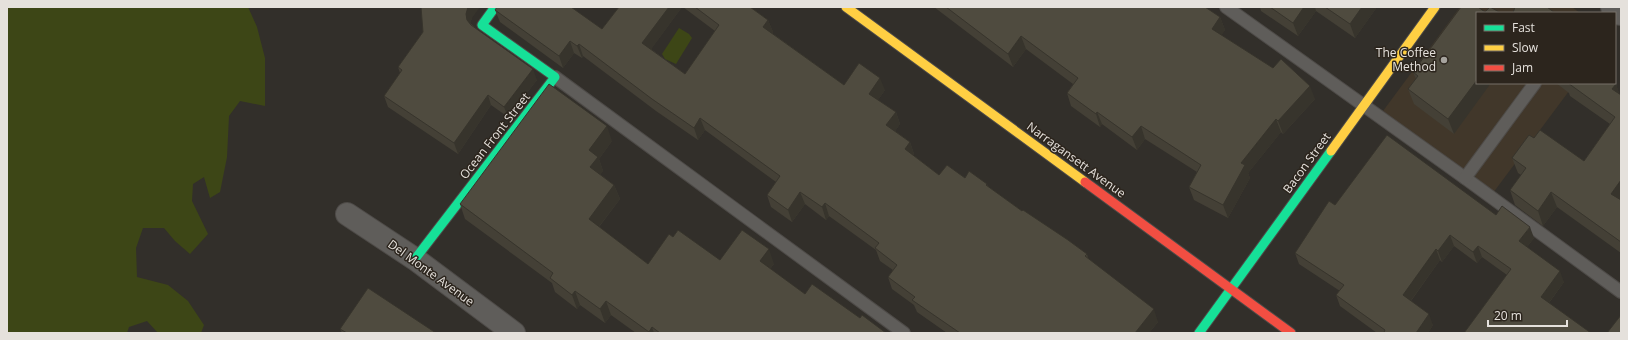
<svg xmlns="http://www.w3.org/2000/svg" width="1628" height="340" viewBox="0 0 1628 340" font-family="'Open Sans',sans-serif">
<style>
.built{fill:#41372a}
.water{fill:#3d4616}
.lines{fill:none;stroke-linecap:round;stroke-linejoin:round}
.lane-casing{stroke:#4e4b48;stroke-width:14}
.street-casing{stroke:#4e4b48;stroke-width:24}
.fast-casing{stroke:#4e4b48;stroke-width:11}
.slow-casing{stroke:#4e4b48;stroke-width:11}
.jam-casing{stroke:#4e4b48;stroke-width:11}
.lane{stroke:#5f5d5a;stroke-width:12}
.street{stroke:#5f5d5a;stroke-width:22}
.fast{stroke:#16e098;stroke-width:9}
.slow{stroke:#ffcf43;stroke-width:9}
.jam{stroke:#f24e42;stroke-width:9}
.wall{fill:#444036}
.shaded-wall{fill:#37342c}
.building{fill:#4f4b3f;stroke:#37342c}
.poi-dot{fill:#a6a39e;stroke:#2c251d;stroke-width:1.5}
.labels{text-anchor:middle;stroke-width:3;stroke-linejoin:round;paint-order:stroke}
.poi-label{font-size:12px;fill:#e5e1dc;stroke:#2c251d;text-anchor:end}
.street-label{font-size:12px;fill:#e5e1dc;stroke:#2c251d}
</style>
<rect width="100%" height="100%" fill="#322f2a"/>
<!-- built -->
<path class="built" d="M1460,7H1572L1580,13H1477V83H1575L1493,193L1383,111Z"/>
<!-- water -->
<g class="water">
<path d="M7,7H248L257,27L265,58V106L240,101L229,116L227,157L220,192L210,198L204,177L193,184L192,201L208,234L190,254L175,241L164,228H143L136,248L137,277L168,285L188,301L204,325L201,333H158L147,321L129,327L127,333H7Z"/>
<path d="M679,28L689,34L692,38L676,64L665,59L662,54Z"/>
</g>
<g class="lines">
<!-- lane casing -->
<g class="lane-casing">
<g id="lane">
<path d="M1226,7L1465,178L1621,292"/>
<path d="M555,77L904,333"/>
<path d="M1465,178L1535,83"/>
</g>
</g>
<!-- street casing -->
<g class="street-casing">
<g id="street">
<path d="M1612,7L1621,14"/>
<path d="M347,214L415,259L514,333"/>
</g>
</g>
<!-- fast casing -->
<g class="fast-casing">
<g id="fast">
<path d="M415,259L555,77L482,25L495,7"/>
<path d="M1199,333L1331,151"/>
</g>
</g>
<!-- slow casing -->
<g class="slow-casing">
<g id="slow">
<path d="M846,7L1085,182"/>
<path d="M1331,151L1435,7"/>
</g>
</g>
<!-- jam casing -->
<g class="jam-casing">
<path id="jam" d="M1085,182L1291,333"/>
</g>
<!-- lane -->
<use href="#lane" class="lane"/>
<!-- street -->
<use href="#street" class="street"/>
<!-- fast -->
<use href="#fast" class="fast"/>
<!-- slow -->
<use href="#slow" class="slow"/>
<!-- jam -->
<use href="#jam" class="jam"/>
</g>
<!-- wall -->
<g class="wall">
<path d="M619,7H682L651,49L685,74L715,31L683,7H750L768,20L773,32L772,33L844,85L885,90L878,100L896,112L900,124L895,131L910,142L914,154L913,155L939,175L965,178L987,184L988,187L1022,211L1087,254L1088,258L1158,322L1149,333H947L917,312L914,305L892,289L888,277L893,270L880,261L876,250L829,216L826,220L805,204L792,222L771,207L767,195L776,182L705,130L698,140L656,111L583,56L582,58L574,53L563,68L500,22L495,10L602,29Z"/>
<path d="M934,7H1205L1220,17L1225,30L1221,35L1315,99L1283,134L1281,132L1248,173L1250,178L1228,218L1194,200L1189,187L1197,172L1145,139L1137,150L1102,124L1100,127L1071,106L1067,93L1073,84L1026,49L1013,67Z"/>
<path d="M1260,7H1377L1355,38L1316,11L1298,36L1261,11Z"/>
<path d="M1461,7L1454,134L1414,104L1408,89L1416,79L1413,72Z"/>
<path d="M472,18L470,23L537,80L508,117L491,105L458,154L388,107L384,96L400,73L398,67L423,32Z"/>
<path d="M1556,83H1614L1616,84L1619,94L1621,95V253L1557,207L1543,226L1515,205L1510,190L1521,175L1518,173L1512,158L1534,138L1584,161L1610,124L1570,96L1569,93Z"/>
<path d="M612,141L599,159L603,171L600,174L614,185L620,199L599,227L648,264L673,237L720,260L774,264L770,269L805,294L860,318L886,333H636L611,315L605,323L580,305L577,309L555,292L552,283L465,219L460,204Z"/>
<path d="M1335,205L1496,215L1534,238L1527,247L1564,282L1549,303L1507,275L1482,257L1477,263L1454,246L1442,262L1440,260L1411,301L1433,325L1428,333H1377L1340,306L1336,295L1340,291L1299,264L1295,253Z"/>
<path d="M340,329L436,333H342Z"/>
</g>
<!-- shaded-wall -->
<g class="shaded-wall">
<path d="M468,7H480L472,18L470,24L467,20L466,14Z"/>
<path d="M669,7H682L647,55L642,43Z"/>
<path d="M1304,7H1315L1316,11L1298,36L1293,23Z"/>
<path d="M1362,7H1377L1355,38L1350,24Z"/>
<path d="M1220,17L1225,30L1217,42L1212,29Z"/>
<path d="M768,20L773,32L768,39L763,27Z"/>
<path d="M1021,36L1026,49L1013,67L1008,54Z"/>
<path d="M570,41L574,53L563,68L559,56Z"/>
<path d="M579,44L583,56L582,58L577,46Z"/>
<path d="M533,69L537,80L508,117L504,107Z"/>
<path d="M880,78L885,90L874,106L869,94Z"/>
<path d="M1477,80V83H1491L1454,134L1448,119Z"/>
<path d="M1608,83L1616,84L1621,99Z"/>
<path d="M1310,86L1315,99L1283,134L1278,121Z"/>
<path d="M488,95L491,105L458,154L454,143Z"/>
<path d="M896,112L900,124L891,137L886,125Z"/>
<path d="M1097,112L1102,124L1100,127L1096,114Z"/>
<path d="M700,118L705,130L698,140L694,128Z"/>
<path d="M1276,119L1281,132L1248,173L1250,178L1228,218L1223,205L1241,163Z"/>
<path d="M607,126L612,141L599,159L603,171L596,181L590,167L589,150Z"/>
<path d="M1141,126L1145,139L1137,150L1132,137Z"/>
<path d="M910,142L914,154L909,161L905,149Z"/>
<path d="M1621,180V203L1611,194Z"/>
<path d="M614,185L620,199L594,233L589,219Z"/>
<path d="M800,192L805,204L792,222L788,210Z"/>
<path d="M1551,192L1557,207L1543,226L1538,211Z"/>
<path d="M825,203L829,216L826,220L822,207Z"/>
<path d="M1530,227L1534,238L1523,252L1519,241Z"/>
<path d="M1450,235L1454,246L1442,262L1438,251Z"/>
<path d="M1478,246L1482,257L1477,263L1473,252Z"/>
<path d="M769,249L774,264L765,275L760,261Z"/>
<path d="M1436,249L1440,260L1407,306L1403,295Z"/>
<path d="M1560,271L1564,282L1545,308L1541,297Z"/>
<path d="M575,291L580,305L577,309L572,295Z"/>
<path d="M606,301L611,315L605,323L600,309Z"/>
<path d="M1154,309L1158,322L1149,333H1135Z"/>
<path d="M1429,314L1433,325L1428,333H1416Z"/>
<path d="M652,327L654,333H650L649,332Z"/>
</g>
<!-- building -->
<g class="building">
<path d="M421,7H468L466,14L467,20L471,25L533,69L504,107L488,95L454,143L384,96L402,70L398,67L423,32Z"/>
<path d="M497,7H571L602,29L619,7H669L642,43L685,74L719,25L695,7H750L768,20L763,27L844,85L859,63L880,78L869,94L896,112L886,125L910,142L905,149L939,175L947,165L965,178L969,171L987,184L986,185L1022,211L1023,210L1068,240L1087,254L1085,256L1154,309L1135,333H960L912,300L915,297L888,277L897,265L875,248L879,243L825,203L822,207L800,192L788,210L767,195L780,176L700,118L694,128L652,99L579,44L577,46L570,41L559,56L495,10Z"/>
<path d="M946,7H1205L1220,17L1212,29L1273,68L1281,59L1310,86L1278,121L1276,119L1241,163L1245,165L1223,205L1189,187L1201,165L1141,126L1132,137L1097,112L1096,114L1067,93L1078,78L1021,36L1008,54Z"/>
<path d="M1270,7H1304L1293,23Z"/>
<path d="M1325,7H1362L1350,24Z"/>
<path d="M1461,7H1478L1485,12L1490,7L1501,13H1477V80L1448,119L1408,89L1418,76L1413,72Z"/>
<path d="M1515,7H1547L1555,13H1513Z"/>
<path d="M1568,83H1614L1616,84L1612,89L1621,95V180L1611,194L1621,200V242L1551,192L1538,211L1510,190L1526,168L1512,158L1529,135L1534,138L1540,130L1584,161L1615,117Z"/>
<path d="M549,84L607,126L589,150L598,157L590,167L614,185L589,219L648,264L669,234L673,237L678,230L720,260L742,230L769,249L760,261L805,294L812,284L860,318L862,315L886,333H660L652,327L649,332L606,301L600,309L575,291L572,295L550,278L553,273L460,204Z"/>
<path d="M1387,135L1496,215L1502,206L1530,227L1519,241L1560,271L1541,297L1591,333H1464L1511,269L1478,246L1473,252L1450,235L1438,251L1436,249L1403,295L1429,314L1416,333H1386L1384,332L1385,330L1336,295L1344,285L1295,253L1329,201L1335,205Z"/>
<path d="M368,288L436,333H347L340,329Z"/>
<path d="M1621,315V333H1607Z"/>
</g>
<!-- markers -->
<circle class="poi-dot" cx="1444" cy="60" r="4"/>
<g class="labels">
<!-- poi labels -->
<g class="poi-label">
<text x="1436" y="57">The Coffee<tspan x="1436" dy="14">Method</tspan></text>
</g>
<!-- street labels -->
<g class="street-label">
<text transform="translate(495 136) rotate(-52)" y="4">Ocean Front Street</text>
<text transform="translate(1076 160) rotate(36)" y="4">Narragansett Avenue</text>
<text transform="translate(1307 163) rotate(-54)" y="4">Bacon Street</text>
<text transform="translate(431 273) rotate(36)" y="4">Del Monte Avenue</text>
</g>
</g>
<!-- border -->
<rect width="1628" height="340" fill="none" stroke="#e5e1dc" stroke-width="16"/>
<!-- legend -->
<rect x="1476" y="12" width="140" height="72" fill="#2c251d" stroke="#767069"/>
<rect x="1484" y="25" width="20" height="6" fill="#16e098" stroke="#767069"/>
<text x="1512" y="32" font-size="12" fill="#e5e1dc">Fast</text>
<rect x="1484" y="45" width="20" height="6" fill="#ffcf43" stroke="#767069"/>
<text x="1512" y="52" font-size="12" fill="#e5e1dc">Slow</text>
<rect x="1484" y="65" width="20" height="6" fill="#f24e42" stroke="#767069"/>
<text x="1512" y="72" font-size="12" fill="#e5e1dc">Jam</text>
<!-- scale -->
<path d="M1488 320v6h79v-6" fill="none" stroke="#e5e1dc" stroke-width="2"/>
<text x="1494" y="320" font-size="12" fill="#e5e1dc" stroke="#2c251d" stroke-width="3" paint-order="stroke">20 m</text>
</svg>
